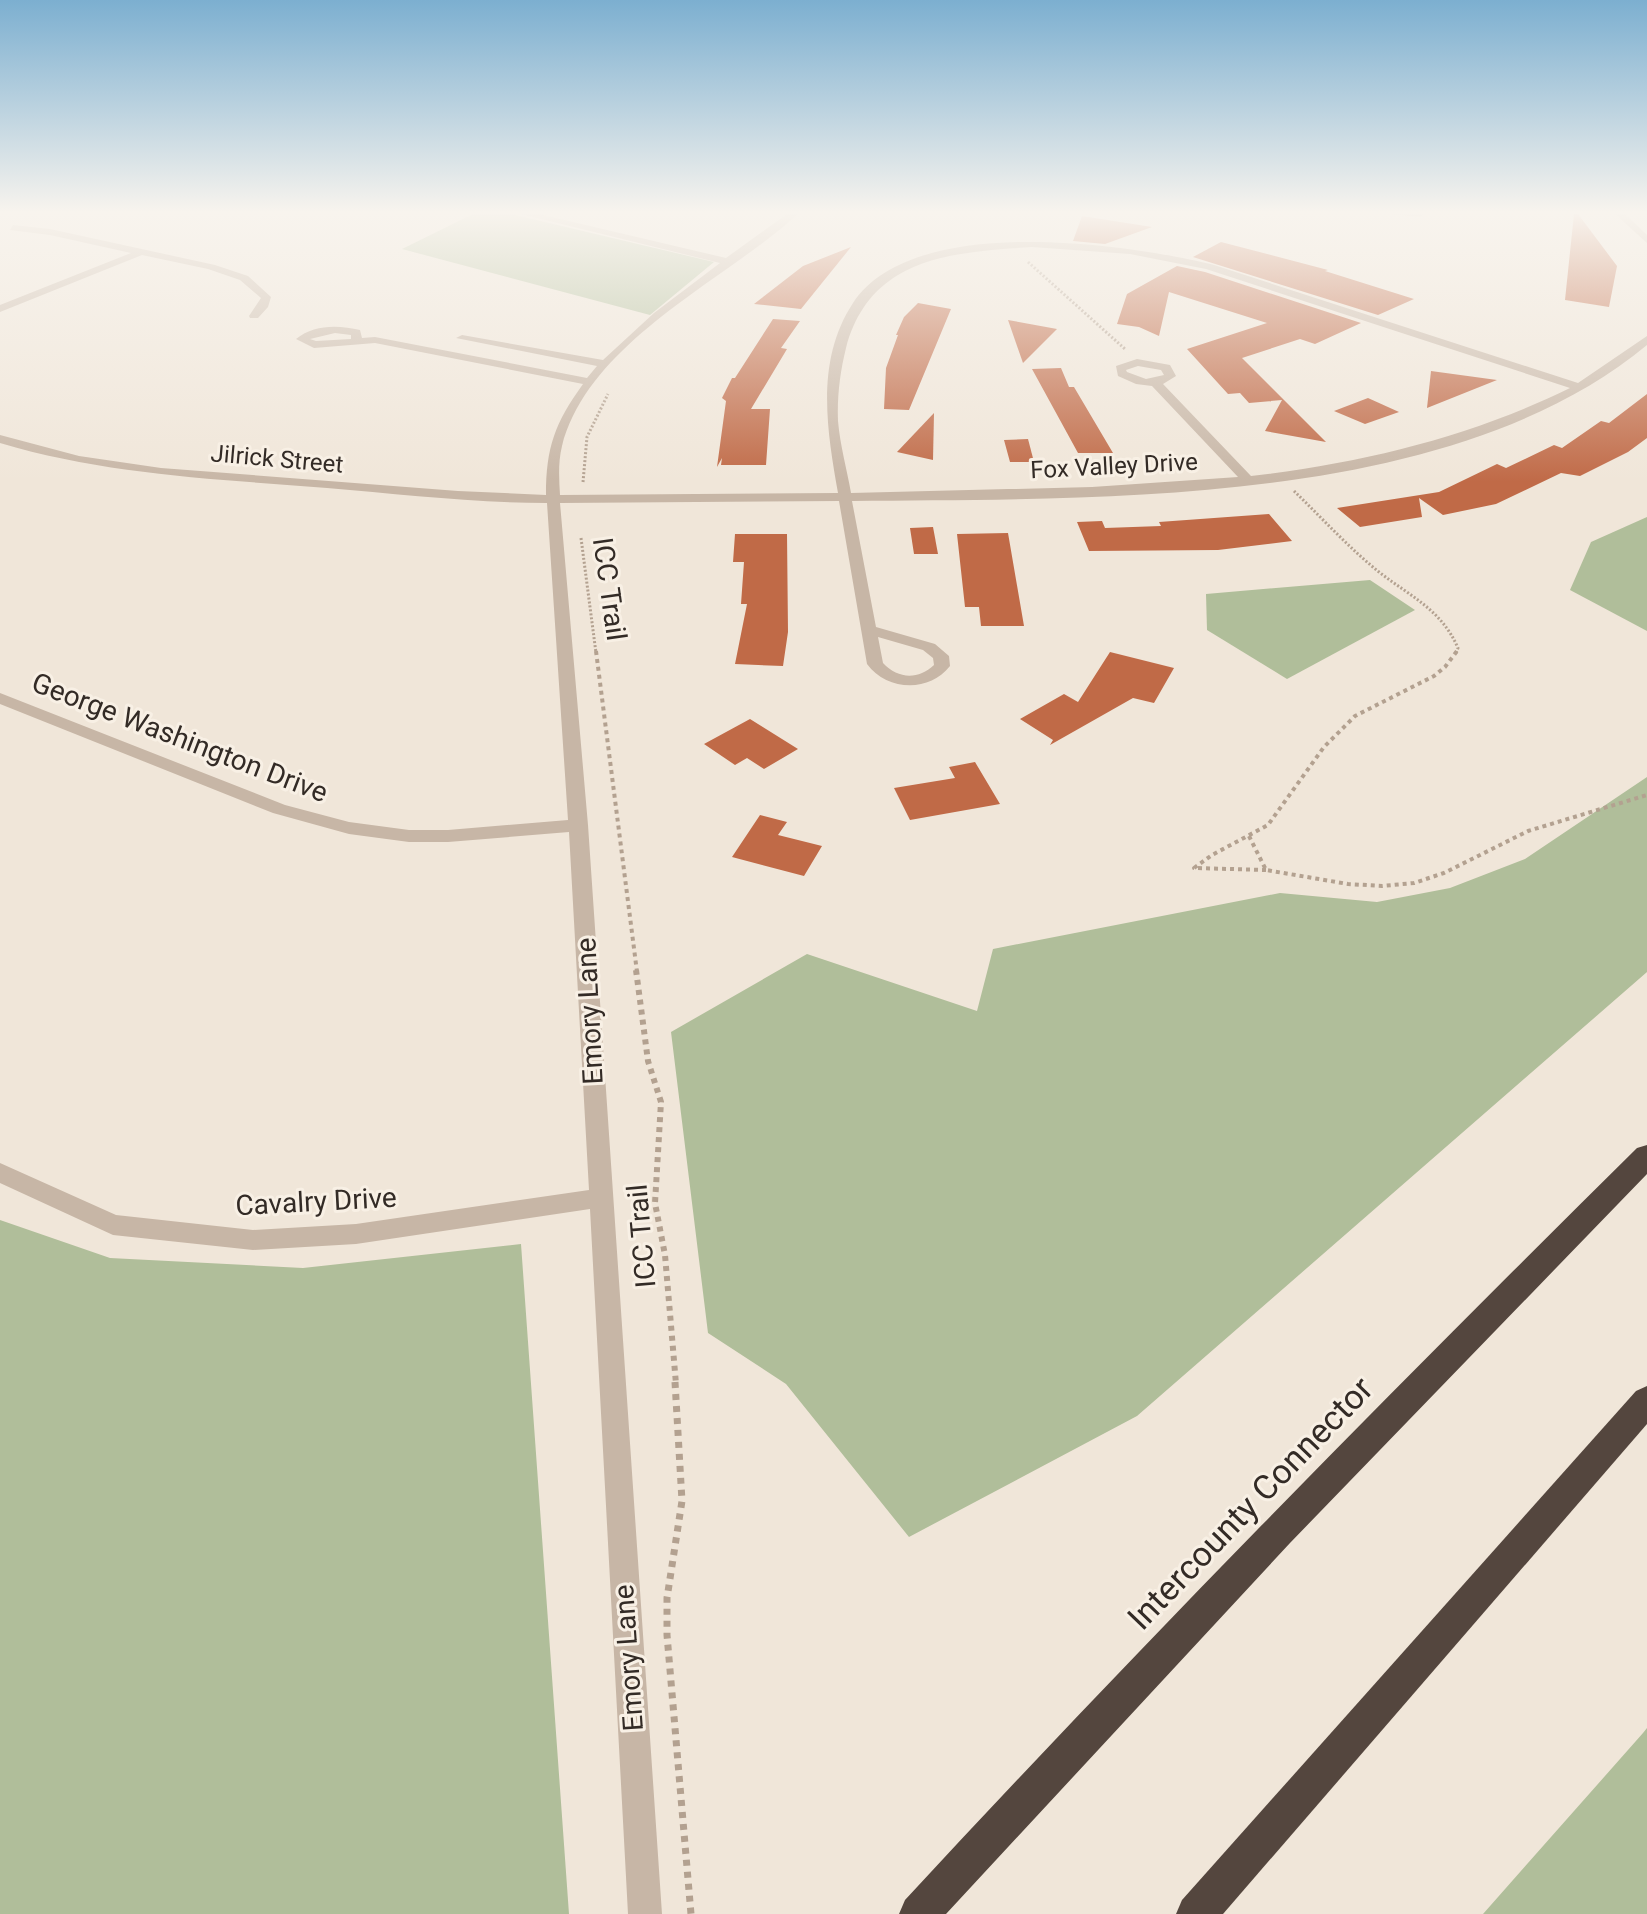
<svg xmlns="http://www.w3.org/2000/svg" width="1647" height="1914" viewBox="0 0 1647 1914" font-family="Roboto,sans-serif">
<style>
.green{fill:#b0be9a}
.building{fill:#c06a47}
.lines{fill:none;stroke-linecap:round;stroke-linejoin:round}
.path-far3{stroke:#b3a190;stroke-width:3;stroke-dasharray:2 2;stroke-linecap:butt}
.path-far2{stroke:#b3a190;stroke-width:4;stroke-dasharray:4 4;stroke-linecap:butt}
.path-far1{stroke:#b3a190;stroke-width:6;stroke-dasharray:5 5;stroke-linecap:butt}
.path{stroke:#b3a190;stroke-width:7;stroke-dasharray:6 6;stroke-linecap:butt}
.minor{fill:#c7b6a6;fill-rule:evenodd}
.highway{fill:#54463e;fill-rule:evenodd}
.labels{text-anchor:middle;stroke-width:6;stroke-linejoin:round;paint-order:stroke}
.far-street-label{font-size:24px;fill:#332b26;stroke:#f8f0e5}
.street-label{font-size:28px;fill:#332b26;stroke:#f8f0e5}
.near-street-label{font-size:34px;fill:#332b26;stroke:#f8f0e5}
</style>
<rect width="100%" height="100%" fill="#f0e6d9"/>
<!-- green -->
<g class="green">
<path d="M473,214H511L714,262L650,315L402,249Z"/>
<path d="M1647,517V631L1570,590L1591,542Z"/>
<path d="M1370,580L1415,610L1287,679L1207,630L1206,594Z"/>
<path d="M1647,777V972L1137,1416L909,1537L786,1384L708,1333L671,1032L807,954L977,1011L993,949L1280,893L1377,902L1450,888L1525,859Z"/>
<path d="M0,1220L110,1258L303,1268L521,1244L569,1914H0Z"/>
<path d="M1647,1728V1914H1483L1643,1733Z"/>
</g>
<!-- building -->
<g class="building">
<path d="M1574,214H1578L1617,266L1609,307L1565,300Z"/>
<path d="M1082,216L1152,227L1105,244L1073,241Z"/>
<path d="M1221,242L1328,270L1325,271L1414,299L1378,315L1193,257Z"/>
<path d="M851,247L801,309L754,304L803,266Z"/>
<path d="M1177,266L1205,272L1361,323L1315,344L1300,339L1242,358L1326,442L1265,431L1282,400L1249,403L1240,393L1228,394L1187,349L1267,323L1169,292L1159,336L1139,327L1117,324L1127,294Z"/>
<path d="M918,303L951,309L909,410L884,409L886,368L898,335H896L904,317Z"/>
<path d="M773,319L800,321L781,348L787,349L751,409H770L766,465H721L722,458L717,467L726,401L722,398L732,378H735Z"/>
<path d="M1008,320L1057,329L1023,363Z"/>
<path d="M1061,368L1069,387H1074L1113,453H1078L1032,369Z"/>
<path d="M1431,371L1497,380L1427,408Z"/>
<path d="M1647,394V438L1628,452L1580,476L1561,473L1496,504L1443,515L1419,498L1422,517L1360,527L1337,508L1439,492L1497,464L1506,468L1554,445L1562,448L1601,421L1609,423Z"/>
<path d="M1368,398L1399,412L1365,424L1334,411Z"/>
<path d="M934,413L933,460L897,452Z"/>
<path d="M1028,439L1034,462H1010L1004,440Z"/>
<path d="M1269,514L1292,541L1218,550L1089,551L1077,522L1102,521L1105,528L1161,526L1159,522Z"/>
<path d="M933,527L938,554H914L910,528Z"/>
<path d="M1008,533L1024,626H981L979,607H965L957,534Z"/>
<path d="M735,534H787L788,632L783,666L735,664L747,604H741L744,562H733Z"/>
<path d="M1110,652L1174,668L1154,703L1133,698L1050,745L1053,740L1020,719L1064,694L1078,702Z"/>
<path d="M750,719L798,749L764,769L747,758L735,765L704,744Z"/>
<path d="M975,762L1000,804L910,820L894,788L955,778L949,767Z"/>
<path d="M760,815L787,822L778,835L822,846L804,876L732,857Z"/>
</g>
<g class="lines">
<!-- path-far3 -->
<g class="path-far3">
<path d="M1028,262L1125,349"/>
<path d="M583,482L587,437L608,394"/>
<path d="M1294,491C1322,518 1349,548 1379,572C1411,597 1441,609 1458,648L1456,653"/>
<path d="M581,538L596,653"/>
</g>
<!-- path-far2 -->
<g class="path-far2">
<path d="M596,651L637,972"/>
<path d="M1249,836L1266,870L1348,884L1382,886L1414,883L1444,873L1528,831L1647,795"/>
<path d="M1266,870L1194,868L1212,855L1268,825L1324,747L1355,716L1434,676L1445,667L1457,651"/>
</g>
<!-- path-far1 -->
<path class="path-far1" d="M636,970L648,1061L661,1102L655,1203L665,1255L676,1384"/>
<!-- path -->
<path class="path" d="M675,1382L682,1501L667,1598V1635L691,1914"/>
<!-- minor -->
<g class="minor">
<path d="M521,214H539L726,258L787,214H798C726,280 589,341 562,446C558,462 559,479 560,495L838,493C827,430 815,361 853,303C912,213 1125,243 1214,265L1578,383L1647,336V345C1449,509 1097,498 852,501L876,627L935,644L949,656L950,666C929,693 887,691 867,664L839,501L560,503L588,825L662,1914H628L590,1209L356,1244L253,1250L113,1235L0,1183V1163L116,1215L253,1230L356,1224L589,1190L569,832L448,842H409L349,834L273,813L0,704V693L285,805L349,822L409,830H448L568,820L547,503C473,503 400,494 327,488C216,479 107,475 0,443V435L79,456L161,468L458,491L546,495C546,447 555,423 583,384L375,343L314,348L296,339C314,324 339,325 360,330L362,338L375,337L587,378L597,366L456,338L462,335L603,360L654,313L720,263ZM1032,247L1130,254L1206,269L1570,388C1470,437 1362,463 1251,476L1163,384L1176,376L1170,365L1137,359L1116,366L1118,376L1136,384L1152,386L1238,477L1092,487L851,493C847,470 840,445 838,421C837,397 840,372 846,348C870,257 952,252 1032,247ZM335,333L351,335V339L316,341L310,339ZM1138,366L1161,370L1164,375L1146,379L1127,372L1126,370ZM878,637L923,650L933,658L934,665C918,680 898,679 883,663Z"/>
<path d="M1392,214H1424L1420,217Z"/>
<path d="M1615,214H1625L1647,235V243Z"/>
<path d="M13,225L50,229L215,265L248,276L271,297L268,307L258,318H250L249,316L261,298L240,280L208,269L142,255L0,312V305L131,253L50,235L10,230Z"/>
</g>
<!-- highway -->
<g class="highway">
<path d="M1647,1145V1174L1290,1543L946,1914H899L905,1900C1143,1643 1388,1394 1637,1148Z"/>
<path d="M1647,1386V1424L1223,1914H1176L1182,1900L1636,1391Z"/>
</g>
</g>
<!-- sky -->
<linearGradient id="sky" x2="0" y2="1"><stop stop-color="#7cafd0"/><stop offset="0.44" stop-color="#f8f4ee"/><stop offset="1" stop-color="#f8f4ee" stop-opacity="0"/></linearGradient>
<rect width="1647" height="482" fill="url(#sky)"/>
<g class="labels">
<!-- far-street labels -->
<g class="far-street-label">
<text transform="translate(277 459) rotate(5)" y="8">Jilrick Street</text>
<text transform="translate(1114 466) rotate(-3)" y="8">Fox Valley Drive</text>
</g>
<!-- street labels -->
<g class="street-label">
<text transform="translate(610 589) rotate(82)" y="10">ICC Trail</text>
<text transform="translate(180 737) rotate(21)" y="10">George Washington Drive</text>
<text transform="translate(589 1011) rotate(-93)" y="10">Emory Lane</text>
<text transform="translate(316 1201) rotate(-3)" y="10">Cavalry Drive</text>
<text transform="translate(641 1236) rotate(-95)" y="10">ICC Trail</text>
<text transform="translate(628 1658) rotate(-94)" y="10">Emory Lane</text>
</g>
<!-- near-street labels -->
<g class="near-street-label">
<text transform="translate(1250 1503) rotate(-46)" y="12">Intercounty Connector</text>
</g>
</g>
</svg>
